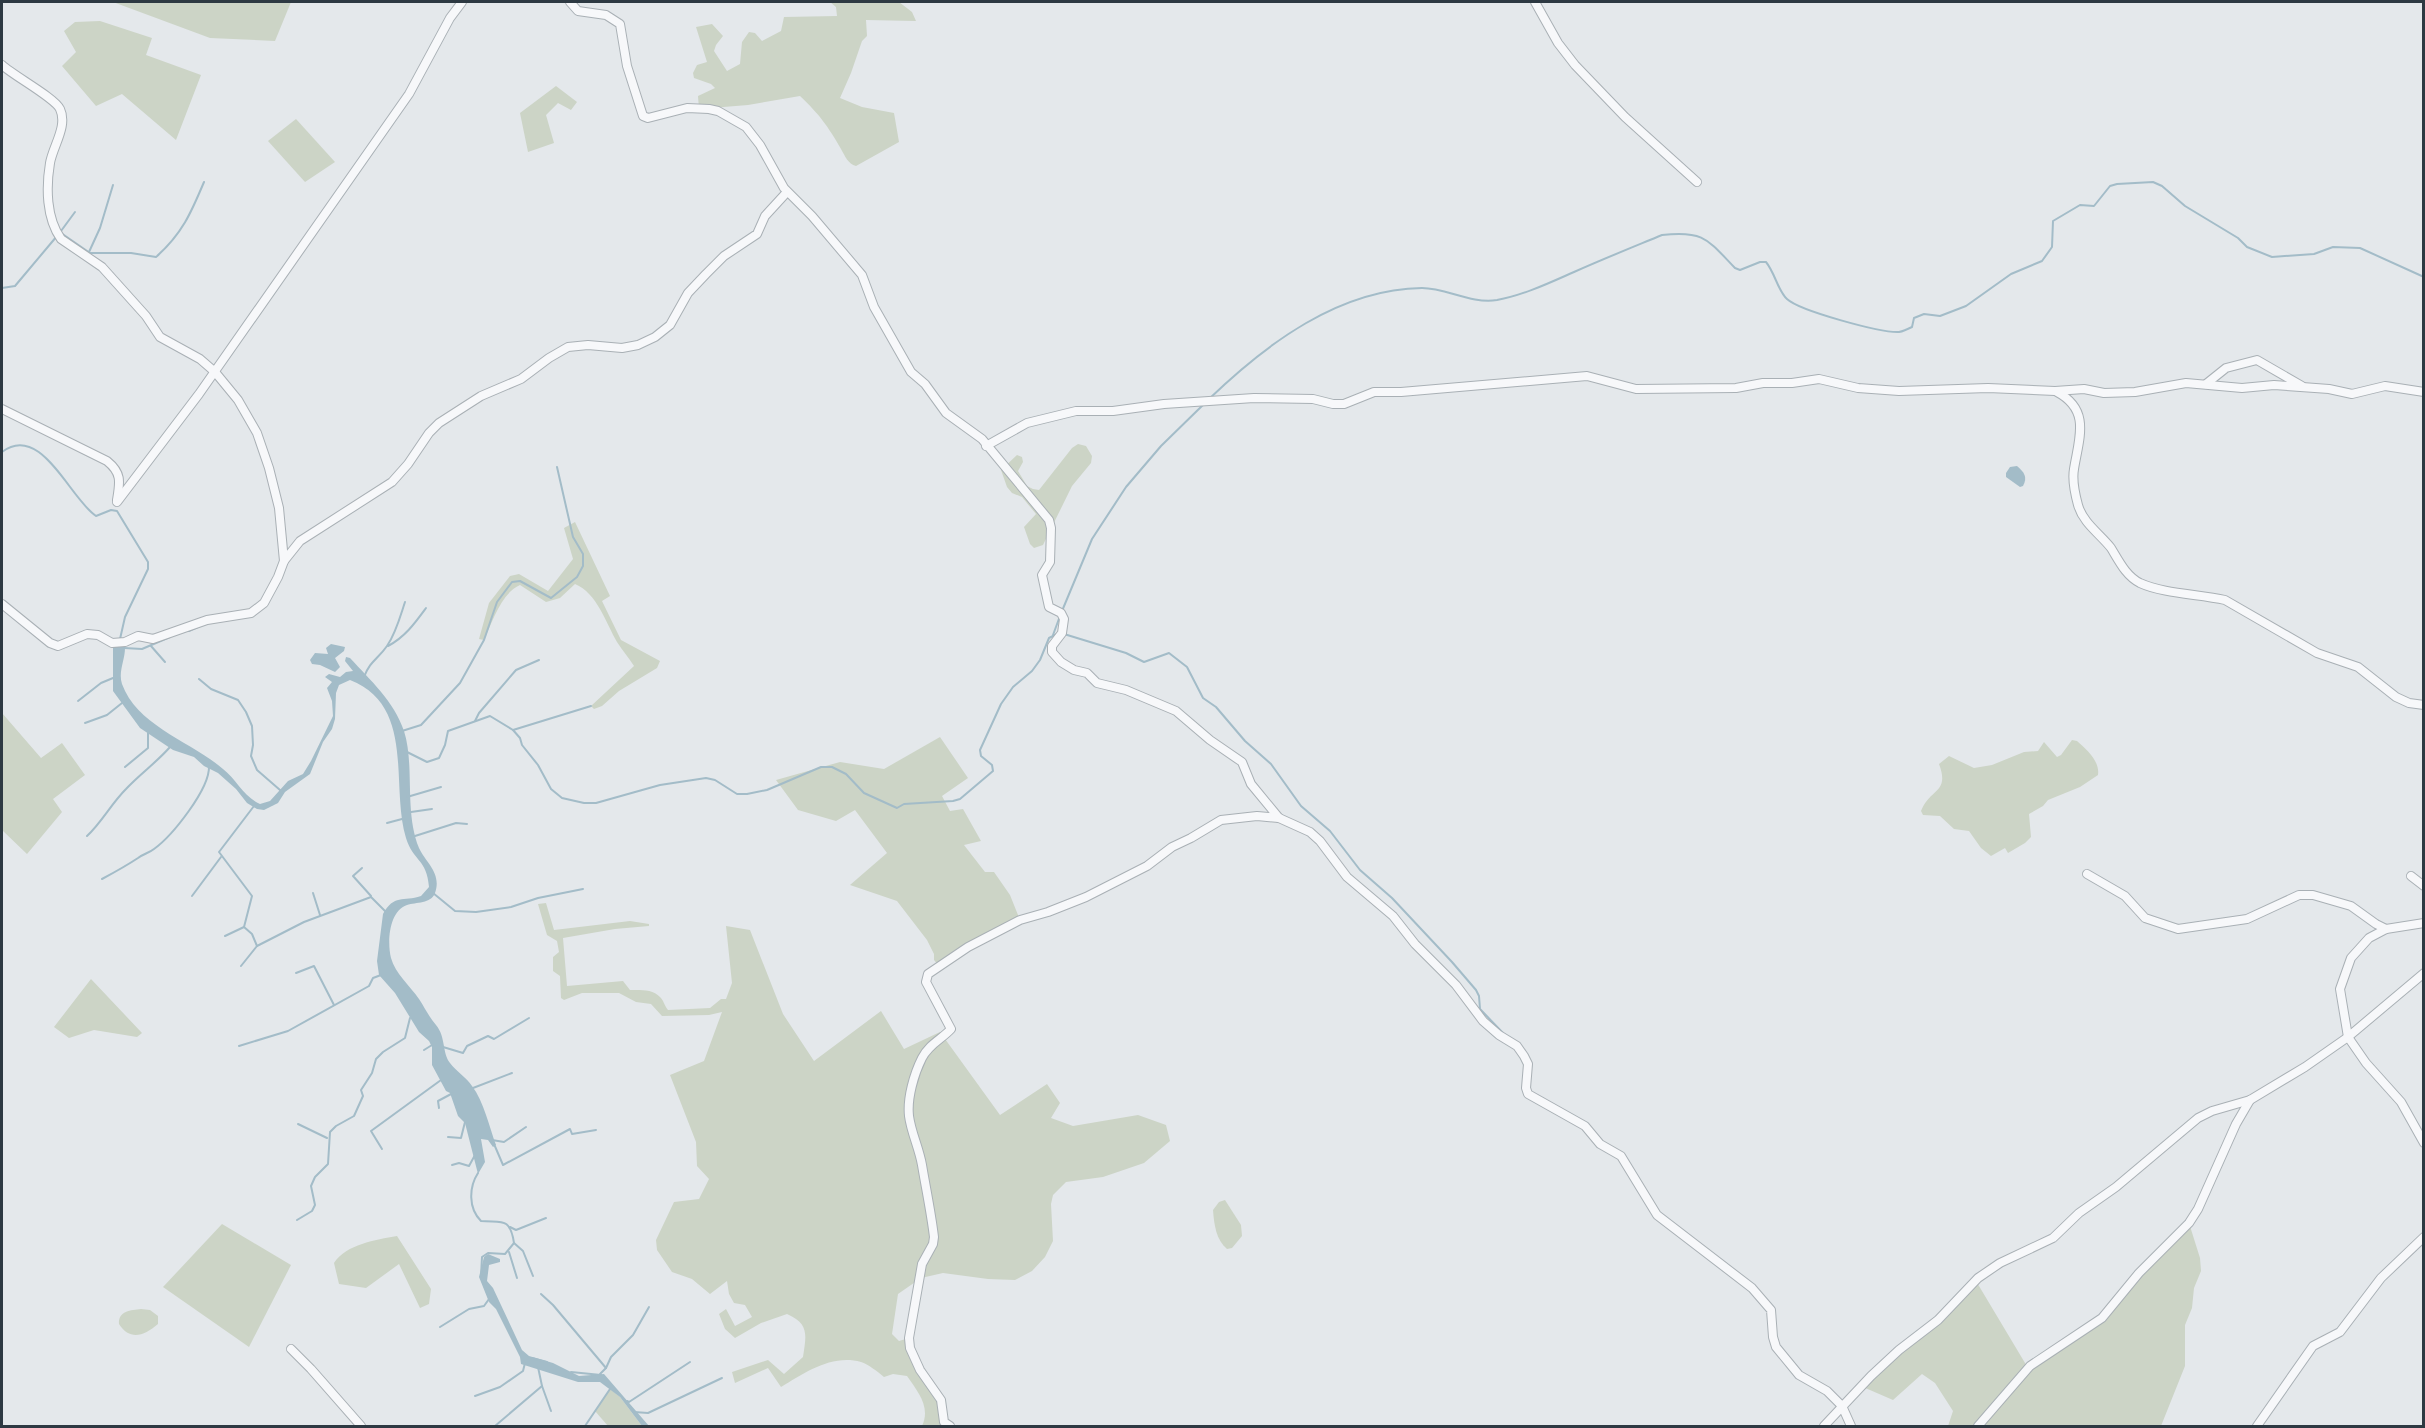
<svg xmlns="http://www.w3.org/2000/svg" width="2425" height="1428" viewBox="0 0 2425 1428" font-family="Jost,sans-serif">
<style>
.green{fill:#ccd4c6}
.water{fill:#a3bcc8}
.lines{fill:none;stroke-linecap:round;stroke-linejoin:round}
.stream{stroke:#a3bcc8;stroke-width:2}
.minor-casing{stroke:#a9b0b5;stroke-width:10}
.minor{stroke:#f7f8fa;stroke-width:8}
</style>
<rect width="100%" height="100%" fill="#e4e8eb"/>
<!-- green -->
<g class="green">
<path d="M113,2H291L275,41L210,38Z"/>
<path d="M830,2H899L912,12L916,21L866,20L867,36L862,41L851,73L840,98L862,107L894,113L899,142L856,166C848,164 845,156 841,149C828,126 819,114 800,96L748,105L699,109L698,96L715,88L711,84L694,78L693,73L697,65L707,62L696,27L712,24L723,36L716,45L714,51L727,71L740,64L742,42L749,32L755,33L762,41L781,31L784,17L837,16L836,7Z"/>
<path d="M100,21L152,38L146,55L201,75L176,140L122,94L96,106L62,66L76,52L64,31L75,22Z"/>
<path d="M556,86L577,102L571,110L558,103L546,115L554,143L528,152L520,113Z"/>
<path d="M296,119L335,162L305,182L268,141Z"/>
<path d="M1078,444L1086,446L1092,456L1091,463L1072,486L1043,545L1034,548L1030,544L1024,527L1036,514L1022,497L1012,493L1007,487L1001,470L1017,455L1022,457L1023,462L1018,471L1027,486L1033,489L1039,490L1072,448Z"/>
<path d="M575,522L610,596L602,601L621,640L660,661L657,668L619,691L602,706L594,709L591,706L634,666C629,658 622,650 617,642C606,623 597,593 575,584L560,598L546,602L520,585C501,593 492,623 484,640L479,639L489,603L510,576L519,574L548,591L573,559L564,528Z"/>
<path d="M2,713L41,758L62,743L85,775L53,799L62,812L27,854L2,830Z"/>
<path d="M940,737L968,778L942,796L950,811L963,809L981,841L964,845L985,872H994L1010,895L1020,920L939,966L934,960V954L927,940L897,901L850,885L887,853L855,810L836,821L798,810L776,780L840,762L884,769Z"/>
<path d="M2072,740L2077,741C2087,750 2100,761 2098,775L2080,787L2048,800L2043,806L2029,814L2031,837L2025,843L2008,853L2005,848L1991,856L1981,848L1969,831L1954,829L1940,816L1923,815L1921,811C1930,788 1950,793 1939,764L1949,756L1974,768L1992,765L2024,752L2038,751L2044,742L2057,757L2061,755Z"/>
<path d="M546,903L554,930L630,921L649,924V926L615,929L563,938L567,986L623,981L630,990C640,990 653,989 660,997C664,1001 664,1005 668,1010L710,1008L721,999H726L732,983L726,926L750,930L783,1014L814,1061L881,1011L904,1049L940,1032L1000,1115L1047,1084L1060,1103L1051,1118L1073,1126L1138,1115L1166,1125L1170,1141L1144,1163L1103,1177L1066,1182L1053,1195L1051,1204L1053,1241L1045,1257L1032,1271L1015,1280L988,1279L943,1273L921,1278L898,1294L892,1334L899,1341L909,1338L946,1417L944,1426H922C931,1407 918,1392 907,1376L893,1374L884,1377C878,1372 868,1364 861,1362C831,1354 805,1373 781,1387L768,1368L735,1383L732,1372L768,1360L784,1374L803,1357C806,1336 810,1324 787,1314L761,1323L735,1338L725,1329L719,1314L726,1309L735,1326L752,1317L745,1305L734,1303L729,1294L727,1281L710,1294L692,1279L672,1272L657,1250L656,1240L674,1202L699,1199L709,1179L697,1166L696,1142L670,1075L704,1061L722,1012L709,1015L662,1016L651,1004L636,1002L619,993H582L564,1000L561,998L560,976L553,971V957L559,952L557,941L547,935L538,904Z"/>
<path d="M91,979L142,1033L137,1037L94,1030L69,1038L54,1027Z"/>
<path d="M1225,1200L1241,1225L1242,1236L1232,1248L1227,1249C1216,1240 1214,1224 1213,1210L1219,1202Z"/>
<path d="M2189,1223L2200,1258L2201,1271L2194,1288L2192,1308L2185,1325V1366L2161,1426H1948L1953,1411L1935,1383L1922,1374L1893,1400L1863,1387L1976,1281L2028,1368L2094,1325Z"/>
<path d="M222,1224L291,1265L249,1347L163,1287Z"/>
<path d="M397,1236L431,1289L429,1304L420,1308L399,1264L366,1288L339,1284L334,1263C347,1244 375,1240 397,1236Z"/>
<path d="M141,1309L150,1310L158,1316V1324C144,1336 130,1341 119,1324C118,1311 131,1310 141,1309Z"/>
<path d="M610,1389L620,1397L642,1426H608L595,1411Z"/>
</g>
<!-- water -->
<g class="water">
<path d="M2017,466C2024,472 2028,477 2023,486L2020,487L2006,477V473L2010,467Z"/>
<path d="M120,644L125,648C125,660 118,672 122,684C137,726 192,742 223,769C236,779 244,797 260,804L270,801L288,781L303,774L311,761L333,716L332,701L327,688L332,682L325,677L329,674L340,677L346,672L353,671L345,661L346,657L350,658C370,680 394,701 404,731C415,766 404,811 419,848C426,863 442,873 435,893C431,904 416,902 407,905C389,911 387,942 391,958C395,973 410,986 419,999C425,1008 429,1017 436,1025C446,1037 442,1053 450,1063C456,1071 466,1077 472,1086C484,1102 489,1126 496,1145L493,1147L488,1140L481,1139L485,1162L478,1174L465,1123L458,1116L450,1093L446,1091L432,1065V1047L429,1041L419,1032L395,993L379,975L377,961L383,914C394,894 403,902 421,896L429,887C427,859 413,861 406,838C390,785 416,706 350,680L339,685L336,693L335,719L332,729L323,742L310,774L285,792L278,803L264,810L257,809L247,803L236,789L218,773L204,766L194,757L173,750L140,728L113,691V647Z"/>
<path d="M331,644L345,647L344,651L335,658L340,667L335,672L320,665L312,664L310,660L315,653L328,654L326,648Z"/>
<path d="M488,1254L500,1259V1262L489,1265L487,1281L493,1288L522,1350L529,1356L553,1363L579,1376L604,1374L649,1426H642L620,1397L600,1382H578L521,1364L520,1357L496,1309L489,1302L479,1277L484,1257Z"/>
</g>
<g class="lines">
<!-- stream -->
<g class="stream">
<path d="M61,231L75,212"/>
<path d="M61,233L90,253H131L156,257C182,234 191,213 204,182"/>
<path d="M89,252L100,228L113,185"/>
<path d="M2,288L15,286L57,236"/>
<path d="M1209,399C1266,344 1339,289 1422,288C1447,288 1470,304 1497,300C1524,295 1549,283 1574,272C1603,259 1633,247 1662,235C1704,230 1708,240 1735,268L1740,270L1760,262H1766C1775,273 1778,291 1787,299C1800,311 1881,333 1899,332C1904,331 1908,329 1912,327L1914,318L1924,314L1940,316L1966,306L2011,274L2042,261L2052,247L2053,221L2080,205L2094,206L2110,186L2117,184L2153,182L2162,186L2185,206L2238,238L2247,247L2272,257L2314,254L2333,247L2360,248L2424,277"/>
<path d="M2,452C41,422 70,499 96,516L111,510L117,511L148,562V569L125,617L120,639"/>
<path d="M1062,611L1092,539L1126,487L1161,446L1205,403"/>
<path d="M183,631H189L200,626"/>
<path d="M1064,634L1126,653L1144,662L1169,653L1187,667L1203,698L1216,707L1245,741L1271,764L1301,806L1330,831L1360,870L1392,898L1452,962L1476,990L1479,996L1480,1009L1503,1033"/>
<path d="M1053,635L1060,616"/>
<path d="M151,646L165,662"/>
<path d="M388,646C405,637 415,623 426,608"/>
<path d="M124,648L142,649L170,637"/>
<path d="M364,677C370,661 378,659 387,646C396,633 400,617 405,602"/>
<path d="M199,679L211,689L238,700L246,712L252,726L253,745L251,756L257,770L280,790"/>
<path d="M78,701L101,683L113,678"/>
<path d="M475,721L479,713L516,670L539,660"/>
<path d="M85,723L107,715L122,703"/>
<path d="M513,730L591,706"/>
<path d="M402,731L421,725L460,683L484,640L497,602L512,582L520,581L551,598L577,577L583,566V554L573,537L557,467"/>
<path d="M407,752L427,762L439,758L445,745L448,731L490,716L513,730L520,738L522,745L538,765L551,789L562,798L584,803H596L660,785L706,778L715,780L737,794H747L767,790L821,767H832L846,774L864,793L897,808L904,804L953,801L960,799L993,771L992,765L981,756L980,750L1001,704L1013,687L1032,671L1040,660L1049,638L1059,633"/>
<path d="M125,767L148,748V733"/>
<path d="M407,797L441,787"/>
<path d="M254,806L219,852L252,896L244,927L252,934L257,946"/>
<path d="M411,812L432,809"/>
<path d="M387,823L402,819"/>
<path d="M87,836C102,822 111,804 126,789C140,774 157,762 170,747"/>
<path d="M415,836L456,823L467,824"/>
<path d="M362,868L353,876L371,896"/>
<path d="M102,879C115,872 126,866 138,858C143,854 149,853 154,849C172,836 210,789 209,766"/>
<path d="M313,893L320,915"/>
<path d="M433,893L455,911L476,912L511,907L538,898L583,889"/>
<path d="M192,896L221,857"/>
<path d="M225,936L244,927"/>
<path d="M241,966L257,946L304,922L371,897L385,911"/>
<path d="M296,973L314,966L334,1005"/>
<path d="M239,1046L288,1031L369,986L373,978L381,975"/>
<path d="M443,1047L463,1053L467,1046L488,1036L494,1039L529,1018"/>
<path d="M424,1050L432,1045"/>
<path d="M473,1088L512,1073"/>
<path d="M439,1108L438,1101L453,1093"/>
<path d="M298,1124L327,1138"/>
<path d="M448,1137L461,1138L465,1122"/>
<path d="M492,1140L504,1142L526,1127"/>
<path d="M494,1144L503,1165L570,1129L572,1134L596,1130"/>
<path d="M382,1149L371,1131L441,1080"/>
<path d="M452,1165L459,1163L469,1166L475,1155"/>
<path d="M478,1173C469,1187 468,1208 481,1221C501,1223 510,1216 514,1243L505,1254L488,1253L482,1257L481,1276"/>
<path d="M297,1220L312,1211L315,1205L311,1186L315,1177L328,1164L330,1132L336,1126L354,1116L363,1096L361,1090L372,1073L376,1059L383,1052L405,1038L410,1018"/>
<path d="M510,1227L516,1230L546,1218"/>
<path d="M514,1243L523,1251L533,1276"/>
<path d="M509,1252L517,1278"/>
<path d="M541,1294L553,1305L606,1368"/>
<path d="M440,1327L469,1309L484,1306L489,1299"/>
<path d="M532,1358L547,1362"/>
<path d="M571,1372L601,1375"/>
<path d="M600,1374L606,1368L611,1357L633,1335L649,1307"/>
<path d="M542,1386L551,1411"/>
<path d="M475,1396L500,1387L523,1371L525,1363"/>
<path d="M627,1401L629,1402L690,1362"/>
<path d="M634,1412L648,1413L722,1378"/>
<path d="M495,1426L542,1386L538,1367"/>
<path d="M585,1426L610,1389"/>
</g>
<!-- minor casing -->
<g class="minor-casing">
<g id="minor">
<path d="M570,2L578,11L606,15L620,24L627,66L643,116L648,118L687,108L709,109L718,111L746,127L760,145L784,188L812,216L862,275L874,307L911,372L925,384L946,413L982,439L1049,520L1051,528L1050,562L1042,575L1049,607L1061,613L1064,619L1062,633L1052,646V652L1061,662L1074,670L1087,673L1097,683L1126,690L1176,711L1210,740L1242,762L1251,784L1279,818L1310,832L1320,841L1347,877L1393,916L1415,944L1456,985L1483,1021L1499,1035L1517,1046L1524,1056L1528,1064L1526,1088L1528,1094L1585,1126L1600,1144L1621,1156L1657,1215L1752,1288L1771,1310L1773,1337L1776,1347L1799,1375L1827,1391L1842,1406L1851,1426"/>
<path d="M1535,2L1558,43L1575,65L1625,117L1697,182"/>
<path d="M2,65C14,76 55,98 60,109C68,126 53,146 50,163C46,187 46,218 61,239L102,267L146,316L160,337L200,359L215,372L238,400L257,433L269,468L279,508L284,561"/>
<path d="M2206,384L2226,368L2257,360L2302,386"/>
<path d="M2057,392C2091,410 2079,438 2074,469C2072,480 2075,494 2078,505C2083,523 2100,534 2111,548C2119,561 2126,576 2140,583C2164,594 2200,594 2225,600L2317,653L2358,667L2396,697L2409,703L2424,705"/>
<path d="M2,409L107,461C122,473 120,482 117,500"/>
<path d="M986,446L1027,423L1076,411H1113L1164,404L1254,398L1313,399L1333,404H1344L1374,392H1401L1587,376L1636,389L1736,388L1763,383H1792L1819,379L1858,388L1899,391L1988,388L2055,391L2084,389L2104,393L2135,392L2186,383L2242,388L2274,385L2329,389L2352,394L2385,386L2424,392"/>
<path d="M117,502L199,394L409,94L450,18L462,2"/>
<path d="M2,604L50,643L58,646L87,634L98,635L112,643L125,642L138,636L153,639L207,620L251,613L264,603L278,577L284,561L300,541L392,482L408,464L429,433L439,423L481,396L521,379L549,358L568,347L588,345L622,348L638,345L655,337L670,325L688,293L706,274L724,256L757,234L765,216L787,192"/>
<path d="M2087,874L2125,896L2145,918L2178,929L2247,919L2299,895H2313L2351,906L2376,924L2386,929"/>
<path d="M2411,876L2424,886"/>
<path d="M2424,923L2386,929L2369,938L2351,958L2340,989L2348,1037L2366,1063L2401,1102L2424,1143"/>
<path d="M291,1349L311,1369L361,1426"/>
<path d="M950,1426L944,1422L941,1400L920,1370L910,1348L909,1338L922,1264L933,1244L934,1237C931,1212 926,1189 922,1165C919,1148 911,1132 909,1116C907,1098 914,1074 922,1058C929,1044 942,1039 951,1029L926,982L928,974L968,947L1020,920L1048,912L1086,897L1147,866L1172,847L1191,838L1221,820L1257,816L1279,818"/>
<path d="M1824,1426L1871,1376L1899,1350L1938,1320L1978,1278L2000,1263L2053,1238L2079,1213L2116,1187L2198,1118L2212,1111L2250,1100L2305,1067L2348,1037L2424,973"/>
<path d="M1978,1426L2030,1366L2102,1318L2139,1273L2189,1223L2198,1209L2236,1124L2250,1100"/>
<path d="M2257,1426L2313,1346L2340,1332L2381,1278L2424,1237"/>
</g>
</g>
<!-- minor -->
<use href="#minor" class="minor"/>
</g>
<!-- border -->
<rect width="2425" height="1428" fill="none" stroke="#2d3942" stroke-width="6"/>
</svg>
